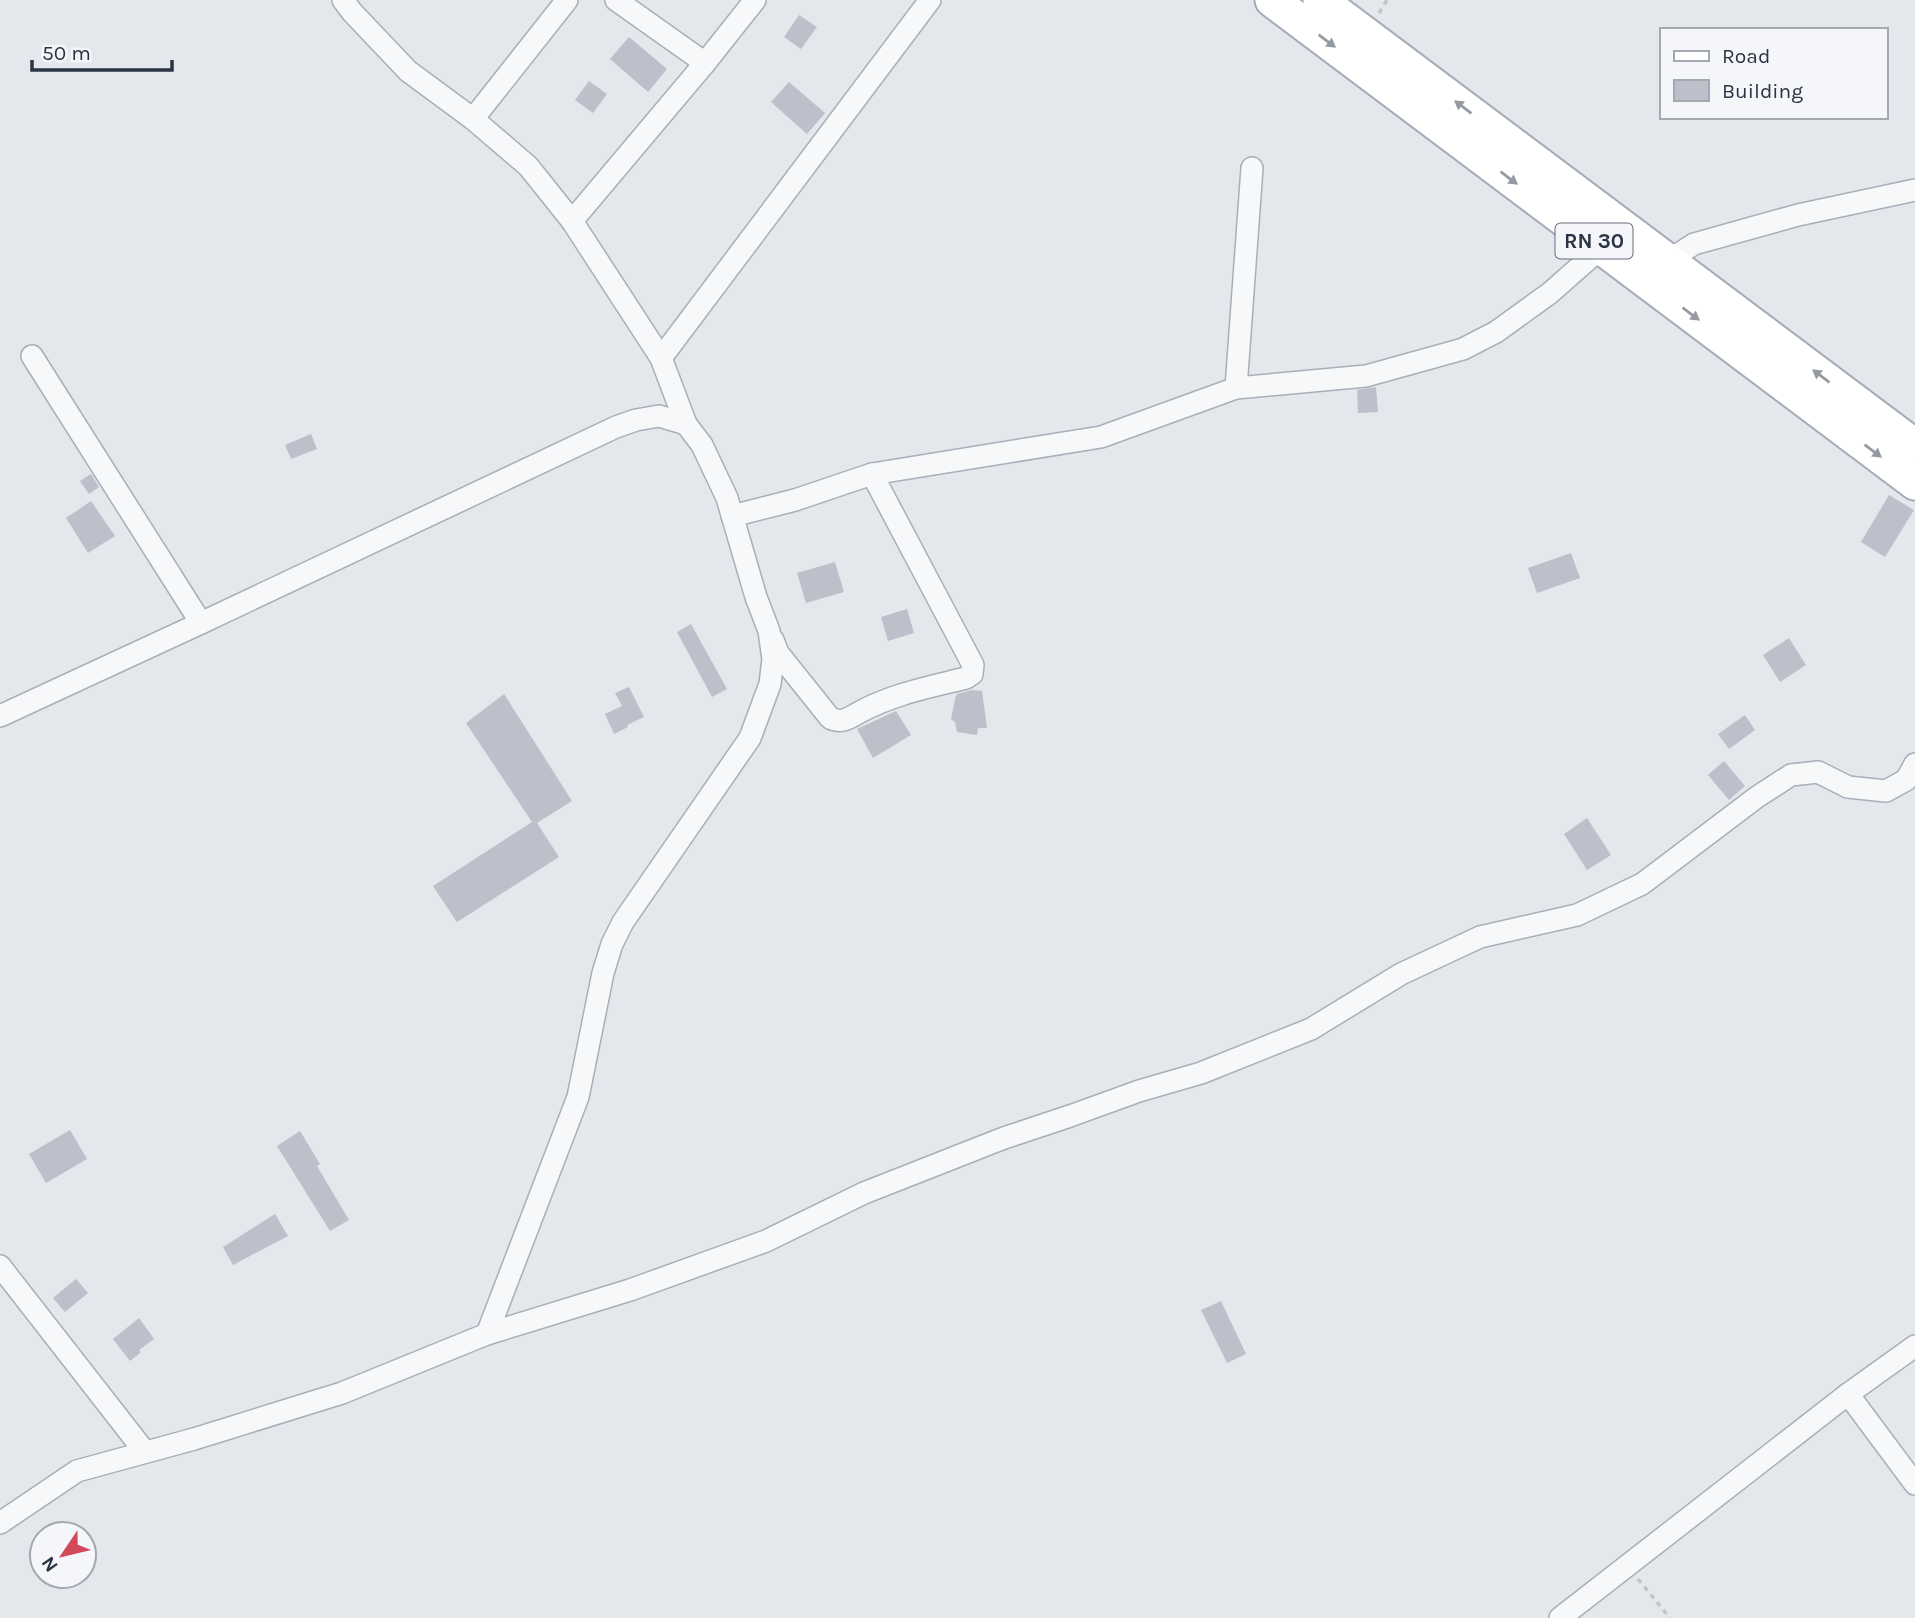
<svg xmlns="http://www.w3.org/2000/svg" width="1915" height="1618" viewBox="0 0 1915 1618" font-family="Karla,sans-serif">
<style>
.building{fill:#bbc0ca}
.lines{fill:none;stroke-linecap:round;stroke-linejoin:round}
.minor-casing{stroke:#a9aeb7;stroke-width:24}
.primary-casing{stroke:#a3abb8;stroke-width:37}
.path{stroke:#c2c5cb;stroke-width:3.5;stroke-dasharray:5 5;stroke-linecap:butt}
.minor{stroke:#f7f8fa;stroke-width:21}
.primary{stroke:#fff;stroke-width:33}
.oneway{fill:#959aa2}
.labels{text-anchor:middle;stroke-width:7;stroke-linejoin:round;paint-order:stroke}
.shield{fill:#f4f6f9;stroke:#676e7b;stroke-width:2}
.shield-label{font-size:21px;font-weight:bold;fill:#2b3445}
</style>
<rect width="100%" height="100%" fill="#e4e7ec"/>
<!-- building -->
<g class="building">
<path d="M799,15L817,27L801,49L784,37Z"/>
<path d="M629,37L667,69L648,92L610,59Z"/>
<path d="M589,81L607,94L593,113L575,100Z"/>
<path d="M789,82L825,113L807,134L771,102Z"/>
<path d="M1376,387L1378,412L1358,413L1357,390Z"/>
<path d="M311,434L317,449L291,459L285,445Z"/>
<path d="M91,474L99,487L89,494L80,481Z"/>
<path d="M1889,495L1914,510L1885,557L1861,542Z"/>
<path d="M91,501L115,536L88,553L66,518Z"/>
<path d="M1571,553L1580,578L1537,593L1528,568Z"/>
<path d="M835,562L844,592L806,603L797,573Z"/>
<path d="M907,609L914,633L888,641L881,617Z"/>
<path d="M691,624L727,689L712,697L677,632Z"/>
<path d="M1789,638L1806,665L1780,682L1763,655Z"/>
<path d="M629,687L644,717L627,725L628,727L614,734L605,714L622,706L615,693Z"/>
<path d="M972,690L982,691L987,728H978L977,735L957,732L955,722L951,719L955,699L957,694Z"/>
<path d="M504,694L572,801L537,823L559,857L457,922L433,886L532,822L466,723Z"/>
<path d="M896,711L911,735L873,758L857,729Z"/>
<path d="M1745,715L1755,730L1729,749L1718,734Z"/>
<path d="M1724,761L1745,786L1729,800L1708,775Z"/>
<path d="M1587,818L1611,855L1587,870L1564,834Z"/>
<path d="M70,1130L87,1159L46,1183L29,1154Z"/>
<path d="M300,1131L320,1164L317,1166L349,1220L330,1231L277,1146Z"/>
<path d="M275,1214L288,1236L233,1265L223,1247Z"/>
<path d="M76,1279L88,1293L65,1312L53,1298Z"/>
<path d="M1221,1301L1246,1354L1227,1363L1201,1310Z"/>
<path d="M139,1318L154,1339L139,1350L141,1352L130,1361L113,1339Z"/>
</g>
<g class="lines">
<!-- minor casing -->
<g class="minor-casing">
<g id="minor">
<path d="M343,0L352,12L408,71L473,119L528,166L572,221L661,358L686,424L702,445L727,498L756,597L769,631L773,659L770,684L750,738L623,922L612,944L603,973L578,1097L487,1334"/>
<path d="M616,0L705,63"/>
<path d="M473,119L567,0"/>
<path d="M572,221L705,63L755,0"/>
<path d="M1669,260L1694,244L1798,215L1915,190"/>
<path d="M32,356L201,623"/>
<path d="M661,358L930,0"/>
<path d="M1236,388L1252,168"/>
<path d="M732,516L795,500L872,474L1101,437L1236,388L1366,376L1463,349L1496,332L1550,293L1610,240"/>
<path d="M773,640L778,653L830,718C842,724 849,718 860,712C893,694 930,687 966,678L972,674L973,665L872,474"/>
<path d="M0,716L201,623L616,427L636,420L659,416L686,424"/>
<path d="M0,1266L145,1452"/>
<path d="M1848,1394L1915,1484"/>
<path d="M0,1523L77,1471L194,1439L342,1393L487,1334L630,1290L766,1241L864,1193L1004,1138L1070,1116L1139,1091L1201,1073L1311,1029L1401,974L1480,937L1577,915L1642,884L1757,797L1791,775L1818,772L1848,787L1886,791L1906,780L1915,764"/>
<path d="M1560,1618L1848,1394L1915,1346"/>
</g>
</g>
<!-- primary casing -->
<g class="primary-casing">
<g id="primary">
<path d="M1272,0L1915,483"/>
<path d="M1320,0L1915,446"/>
</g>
</g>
<!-- path -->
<g class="path">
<path d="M1379,13L1387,0"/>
<path d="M1638,1579L1670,1618"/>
</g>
<!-- minor -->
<use href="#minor" class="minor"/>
<!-- primary -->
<use href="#primary" class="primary"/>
</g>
<!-- one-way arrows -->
<defs><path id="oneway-solid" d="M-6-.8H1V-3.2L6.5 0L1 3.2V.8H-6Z" transform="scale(1.75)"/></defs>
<g class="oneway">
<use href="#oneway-solid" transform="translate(1327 41) rotate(37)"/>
<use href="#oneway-solid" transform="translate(1463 107) rotate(-143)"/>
<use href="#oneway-solid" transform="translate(1509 178) rotate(37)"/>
<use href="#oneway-solid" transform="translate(1691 314) rotate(37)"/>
<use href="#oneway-solid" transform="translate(1821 376) rotate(-143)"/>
<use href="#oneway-solid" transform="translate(1873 451) rotate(37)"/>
</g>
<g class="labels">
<!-- shield labels -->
<rect class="shield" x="1555.5" y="223.5" width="77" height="35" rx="5"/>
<g class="shield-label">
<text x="1594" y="248">RN 30</text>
</g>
</g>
<!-- legend -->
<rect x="1660" y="28" width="228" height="91" fill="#f4f6f9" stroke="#a4a8b1" stroke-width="2"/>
<rect x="1674" y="51" width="35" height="10" fill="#ffffff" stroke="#a4a8b1" stroke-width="2"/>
<text x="1722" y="63" font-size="21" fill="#2b3445">Road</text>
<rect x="1674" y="80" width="35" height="21" fill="#bbc0ca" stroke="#a4a8b1" stroke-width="2"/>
<text x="1722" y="98" font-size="21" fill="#2b3445">Building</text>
<!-- north arrow -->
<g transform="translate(63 1555) rotate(235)"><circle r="33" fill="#f4f6f9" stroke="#a4a8b1" stroke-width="2"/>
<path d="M0-5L12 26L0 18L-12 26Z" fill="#d1495b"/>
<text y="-10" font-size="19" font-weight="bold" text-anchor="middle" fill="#2b3445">N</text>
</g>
<!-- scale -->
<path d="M32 60v10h140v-10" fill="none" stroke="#2b3445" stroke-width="3.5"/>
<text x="42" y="60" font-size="21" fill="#2b3445" stroke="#f4f6f9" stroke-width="5" paint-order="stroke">50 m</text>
</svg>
